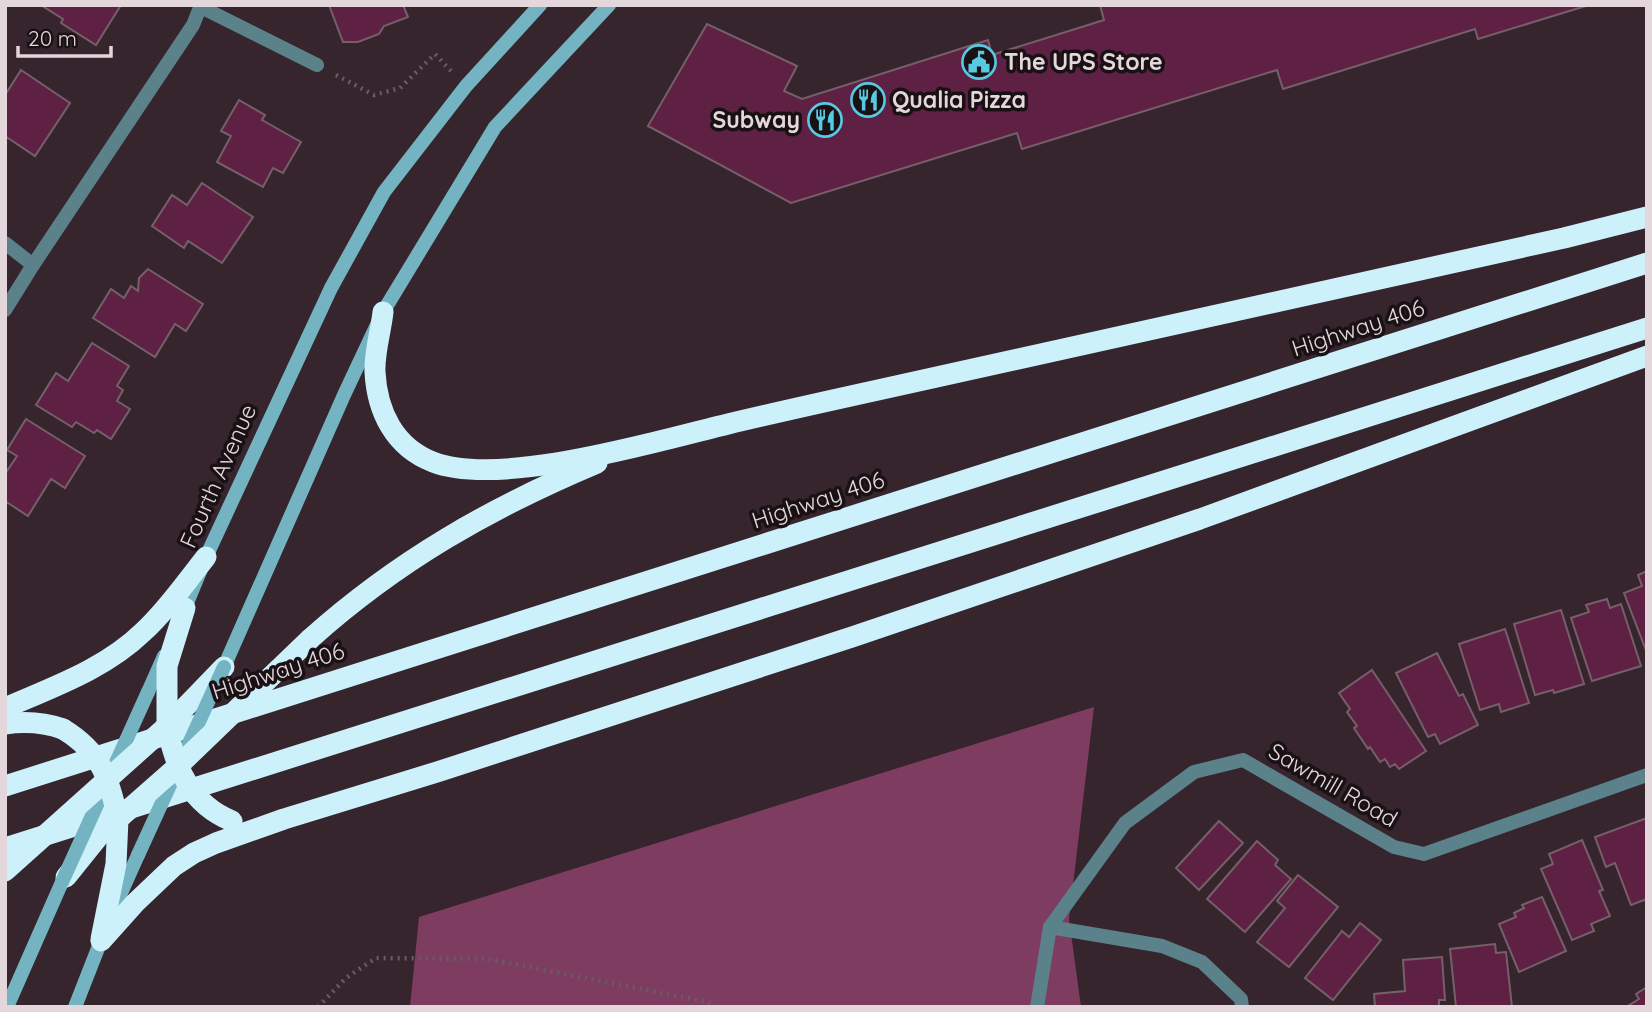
<svg xmlns="http://www.w3.org/2000/svg" width="1652" height="1012" viewBox="0 0 1652 1012" font-family="Quicksand,sans-serif">
<style>
.forest{fill:#7e3d60}
.building{fill:#5e2043;stroke:#75606a;stroke-width:2}
.lines{fill:none;stroke-linecap:round;stroke-linejoin:round}
.path{stroke:#6b5b62;stroke-width:4.5;stroke-dasharray:2 5;stroke-linecap:butt}
.lane{stroke:#5b818b;stroke-width:14}
.street{stroke:#5b818b;stroke-width:14}
.secondary{stroke:#73b3c2;stroke-width:14}
.highway{stroke:#ccf1fa;stroke-width:21}
.secondary-bridge{stroke:#73b3c2;stroke-width:14}
.highway-bridge{stroke:#ccf1fa;stroke-width:21}
.labels{text-anchor:middle;stroke-width:7;stroke-linejoin:round;paint-order:stroke}
.poi-label{font-size:23px;font-weight:bold;fill:#e3d7dc;stroke:#191114;text-anchor:start}
.street-label{font-size:23px;fill:#e3d7dc;stroke:#191114}
</style>
<rect width="100%" height="100%" fill="#36252d"/>
<!-- forest -->
<path class="forest" d="M1094,707L1069,919L1081,1007H410L419,917Z"/>
<!-- building -->
<g class="building">
<path d="M46,5H121L96,45L61,23L63,19L44,7Z"/>
<path d="M329,5H403L408,17L384,26L379,34L358,42H343Z"/>
<path d="M1100,5H1589L1478,39L1475,29L1283,89L1277,70L1022,149L1017,133L791,203L648,126L707,24L797,66L784,91L802,99L988,40L992,55L1104,20Z"/>
<path d="M21,70L70,103L35,156L5,136V91L7,92Z"/>
<path d="M239,100L265,115L262,120L301,142L283,173L273,168L263,187L217,162L231,136L221,131Z"/>
<path d="M202,183L253,217L222,263L188,241L184,248L152,226L172,195L187,205Z"/>
<path d="M148,269L203,304L186,331L175,324L155,357L93,318L111,289L124,298L131,286L138,291L139,278Z"/>
<path d="M92,343L129,366L117,386L123,390L117,401L130,409L111,439L97,430L94,433L76,422L72,427L36,405L56,373L68,381Z"/>
<path d="M26,419L85,456L65,488L51,479L28,516L5,501V474L17,456L7,450Z"/>
<path d="M1647,571V653L1624,593L1642,586L1638,575Z"/>
<path d="M1607,599L1610,608L1621,604L1641,666L1592,681L1571,618L1589,612L1586,605Z"/>
<path d="M1561,610L1584,684L1554,693L1553,690L1535,695L1514,624Z"/>
<path d="M1505,629L1529,703L1501,712L1499,704L1480,710L1459,644Z"/>
<path d="M1437,653L1459,696L1463,694L1478,725L1440,744L1435,734L1428,737L1396,673Z"/>
<path d="M1372,670L1426,751L1399,769L1395,764L1390,767L1385,759L1380,762L1370,747L1368,749L1354,728L1357,726L1347,712L1350,709L1339,693Z"/>
<path d="M1647,818V899L1631,905L1615,863L1606,867L1595,837Z"/>
<path d="M1219,821L1243,843L1199,890L1176,868Z"/>
<path d="M1582,840L1603,890L1599,891L1610,916L1591,924L1594,931L1572,940L1541,869L1553,864L1549,854Z"/>
<path d="M1257,841L1278,860L1275,865L1291,879L1245,932L1207,899Z"/>
<path d="M1298,875L1338,907L1289,967L1257,942L1285,908L1277,901Z"/>
<path d="M1542,897L1566,951L1519,972L1499,924L1516,917L1514,913L1524,908L1522,905Z"/>
<path d="M1360,923L1381,940L1333,1000L1305,978L1342,931L1349,937Z"/>
<path d="M1495,944L1496,953L1506,952L1512,1007H1456L1450,949Z"/>
<path d="M1442,957L1445,1000H1439V1007H1375L1374,994L1405,991L1403,960Z"/>
<path d="M1647,987V1007H1626L1639,999L1636,994Z"/>
</g>
<g class="lines">
<!-- path -->
<g class="path">
<path d="M336,75L374,95L400,88L435,54L451,71"/>
<path d="M318,1007L346,978L376,958L488,959L708,1002L715,1007"/>
</g>
<!-- lane -->
<g class="lane">
<path d="M201,7L317,65"/>
<path d="M1050,927L1162,946L1202,962L1241,999L1242,1007"/>
</g>
<!-- street -->
<g class="street">
<path d="M5,243L33,265"/>
<path d="M5,310L33,265L193,25L201,5"/>
<path d="M1037,1007L1050,927L1125,823L1194,772L1243,760L1394,847L1424,854L1647,775"/>
</g>
<!-- secondary -->
<g class="secondary">
<path d="M182,615L206,557L331,288L384,192L466,86L540,5"/>
<path d="M224,667L344,395L383,312L495,127L609,5"/>
<path d="M148,692L164,656"/>
<path d="M113,911L138,855"/>
<path d="M7,1007L62,882"/>
<path d="M75,1007L104,933"/>
</g>
<!-- highway -->
<g class="highway">
<path d="M383,312C381,331 374,353 375,372C377,411 394,447 433,462C500,488 657,441 728,424C778,412 828,401 878,390C1107,339 1336,289 1564,238L1647,217"/>
<path d="M310,639C397,561 490,508 597,463"/>
<path d="M5,708C53,687 105,669 143,632C167,610 186,582 206,557"/>
<path d="M5,724C26,721 43,722 63,729"/>
<path d="M167,726V666L185,608"/>
<path d="M167,726L224,667"/>
<path d="M5,786L1647,263"/>
<path d="M5,848L1647,328"/>
<path d="M66,877L99,836L118,819"/>
<path d="M101,939L116,864L118,819"/>
<path d="M101,941L135,903L174,866L194,853L216,843L284,819L437,772L852,637L1200,519L1647,356"/>
</g>
<!-- secondary-bridge -->
<g class="secondary-bridge">
<path d="M138,855L224,667"/>
<path d="M62,882L148,692"/>
</g>
<!-- highway-bridge -->
<g class="highway-bridge">
<path d="M167,726C175,767 190,804 232,821"/>
<path d="M63,729C101,752 109,778 118,819L177,767L310,639"/>
<path d="M5,871L167,726"/>
</g>
</g>
<!-- icons -->
<defs>
<g id="civic-ring" transform="scale(1.75)"><circle r="9.5" fill="#191114" stroke="#57c9e2" stroke-width="1.5"/><path d="M-.6-6.5H3V-4.5H.6V-3L4-1V1h2V6H-6V1h2V-1L-.6-3ZM-1.2 2.5V6h2.4V2.5Z" fill="#57c9e2"/></g>
<g id="restaurant-ring" transform="scale(1.75)"><circle r="9.5" fill="#191114" stroke="#57c9e2" stroke-width="1.5"/><path d="M-5-6h1v4h1v-4h1v4h1v-4h1v5L-1.5 .5V6h-2V.5L-5-1ZM5-6V6H3V1.5H1.5Q1.5-4 5-6Z" fill="#57c9e2"/></g>
</defs>
<g fill-rule="evenodd">
<use href="#civic-ring" x="979" y="62"/>
<use href="#restaurant-ring" x="868" y="100"/>
<use href="#restaurant-ring" x="825" y="120"/>
</g>
<g class="labels">
<!-- poi labels -->
<g class="poi-label">
<text x="1004" y="70">The UPS Store</text>
<text x="892" y="108">Qualia Pizza</text>
<text x="800" y="128" text-anchor="end">Subway</text>
</g>
<!-- street labels -->
<g class="street-label">
<text transform="translate(1358 328) rotate(-18)" y="8">Highway 406</text>
<text transform="translate(218 476) rotate(-66)" y="8">Fourth Avenue</text>
<text transform="translate(818 500) rotate(-18)" y="8">Highway 406</text>
<text transform="translate(278 671) rotate(-18)" y="8">Highway 406</text>
<text transform="translate(1333 785) rotate(30)" y="8">Sawmill Road</text>
</g>
</g>
<!-- border -->
<rect width="1652" height="1012" fill="none" stroke="#e3d7dc" stroke-width="14"/>
<!-- scale -->
<path d="M18 46v10h93v-10" fill="none" stroke="#e3d7dc" stroke-width="3.5"/>
<text x="28" y="46" font-size="21" fill="#e3d7dc" stroke="#191114" stroke-width="5" paint-order="stroke">20 m</text>
</svg>
